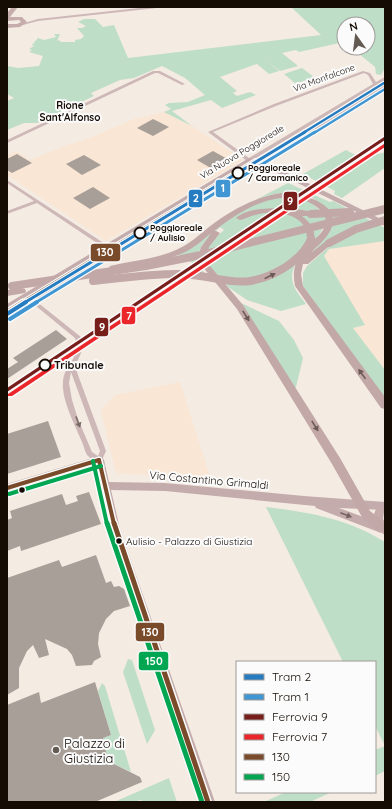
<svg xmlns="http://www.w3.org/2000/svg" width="392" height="809" viewBox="0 0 392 809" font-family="Quicksand,sans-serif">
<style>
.built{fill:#f9e6d4}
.green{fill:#bfdec8}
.building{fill:#a89f98}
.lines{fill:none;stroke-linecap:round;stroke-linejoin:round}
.minor{fill:#ceb8b7;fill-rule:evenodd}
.secondary{fill:#c5acac;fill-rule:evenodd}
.primary{fill:#c6adac;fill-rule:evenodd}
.trunk{fill:#c3a8a8;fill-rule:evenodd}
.trunk-bridge{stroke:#c3a8a8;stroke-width:8}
.bus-1-far2-casing{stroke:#fbfbfb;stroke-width:5.5}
.bus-1-far1-casing{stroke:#fbfbfb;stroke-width:7}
.bus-1-casing{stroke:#fbfbfb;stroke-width:8}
.bus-2-far1-casing{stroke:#fbfbfb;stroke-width:7}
.bus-2-casing{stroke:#fbfbfb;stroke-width:8}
.bus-1-far2{stroke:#7a4b2a;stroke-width:3}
.bus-1-far1{stroke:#7a4b2a;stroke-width:4}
.bus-1{stroke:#7a4b2a;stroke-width:5}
.bus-2-far1{stroke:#00a651;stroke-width:4}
.bus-2{stroke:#00a651;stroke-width:5}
.rail-1-casing{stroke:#fbfbfb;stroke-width:3}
.rail-2-casing{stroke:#fbfbfb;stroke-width:3}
.rail-1{fill:#771e1b;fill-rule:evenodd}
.rail-2{fill:#eb262b;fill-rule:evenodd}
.tram-1-far2-casing{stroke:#fbfbfb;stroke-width:4.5}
.tram-1-far1-casing{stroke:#fbfbfb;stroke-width:5.5}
.tram-1-casing{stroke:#fbfbfb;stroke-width:7}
.tram-2-far2-casing{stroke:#fbfbfb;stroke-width:4.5}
.tram-2-far1-casing{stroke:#fbfbfb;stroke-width:5.5}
.tram-2-casing{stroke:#fbfbfb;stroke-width:7}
.tram-1-far2{stroke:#267cc0;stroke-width:2.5}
.tram-1-far1{stroke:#267cc0;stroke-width:3}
.tram-1{stroke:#267cc0;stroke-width:4}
.tram-2-far2{stroke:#4096d2;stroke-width:2.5}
.tram-2-far1{stroke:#4096d2;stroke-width:3}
.tram-2{stroke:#4096d2;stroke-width:4}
.oneway{fill:#6c5a56}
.oneway2{fill:#7b6b66}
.oneway3{fill:#766460}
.stop-dot{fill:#fbfbfb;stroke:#150c04;stroke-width:2}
.bus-dot{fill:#150c04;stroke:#fbfbfb;stroke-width:1.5}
.poi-dot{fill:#635a52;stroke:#fbfbfb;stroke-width:1.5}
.labels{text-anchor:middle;stroke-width:4;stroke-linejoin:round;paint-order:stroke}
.far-street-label{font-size:9px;fill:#150c04;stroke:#fbfbfb}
.far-stop-label{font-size:9px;font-weight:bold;fill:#150c04;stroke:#fbfbfb;text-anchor:start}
.far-neighbourhood-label{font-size:10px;font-weight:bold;fill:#150c04;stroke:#fbfbfb}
.bus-label{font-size:10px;fill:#150c04;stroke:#fbfbfb;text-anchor:start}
.stop-label{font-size:11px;font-weight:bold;fill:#150c04;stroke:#fbfbfb;text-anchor:start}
.street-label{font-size:11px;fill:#150c04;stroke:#fbfbfb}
.near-poi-label{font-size:13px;fill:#150c04;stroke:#fbfbfb;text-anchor:start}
.line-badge{stroke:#fbfbfb;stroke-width:1.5}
.badge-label{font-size:11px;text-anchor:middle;font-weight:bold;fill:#fff}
</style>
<rect width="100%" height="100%" fill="#f4ebe3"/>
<!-- built -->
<g class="built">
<path d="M164,112L192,126L243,160L106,241L7,175V155L16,151L30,160L69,144H71L87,139L134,119Z"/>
<path d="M384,240L385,241V370L353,328L364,326L324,256L329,249Z"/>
<path d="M180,382L211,480L116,473L101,410L115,395Z"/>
</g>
<!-- green -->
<g class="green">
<path d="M291,7H385V68L381,75L376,74L375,67L352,48H368V24H344V42L299,52L296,50L282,53L298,66L280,71L267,61L279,71L269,74L257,64L220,77L237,91L233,93L237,96L250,92L256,95L222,108L211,100L172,111L192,126L164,112L171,109L165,105L169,103L188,102L205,95L185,78L162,66L134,78L120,80L91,93L94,96L37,123H24L7,130V101L14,98L7,94V66L18,68L39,66L43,56L29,52L32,50L29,49L34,46L32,45L38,38L44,40L56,37L54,34H60L57,41L59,40L61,42H75V40L81,39L84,36L77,28H82L86,26L78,22L84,19H95L103,27L114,25L128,58L321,35Z"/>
<path d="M302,68L314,77L296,84L284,74Z"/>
<path d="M346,150L359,157L368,151L379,154L385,152V168L342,198L334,194L335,191L303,174Z"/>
<path d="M288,183L330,202L333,201L385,228V241L329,249L324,256L365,325L353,328L385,370V400L303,286V273L307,266L331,245L305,260L329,233L333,225C328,218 323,208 317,202C304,188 276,193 260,198L263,200C290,195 308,194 326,217C323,246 283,258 294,286C296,292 302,298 306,304L281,311L247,300L228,287L207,264L206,251L211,242L224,230L220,227L202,245L198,254L204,273L197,272V266L175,252L259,198Z"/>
<path d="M241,303L279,321L294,340L303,358L296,387L294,388Z"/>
<path d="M266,507C309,512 348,519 385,542V771L375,776V750L385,746L375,726V662H343Z"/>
<path d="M128,659L132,660L155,730L147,744L123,672Z"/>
<path d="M102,683L105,686L131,772L108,761L103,738L111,735L98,691Z"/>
<path d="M169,778L177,802H146L140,800L135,802H114Z"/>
<path d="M286,792H332L310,802H264Z"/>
</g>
<!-- building -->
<g class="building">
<path d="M153,119L169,127L153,136L137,128Z"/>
<path d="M213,151L231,161L214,170L197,160Z"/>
<path d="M17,154L32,163L12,173L7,170V159Z"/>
<path d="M84,155L101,165L82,175L66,164Z"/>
<path d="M93,187L110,198L90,209L73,198Z"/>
<path d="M56,330L67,339L7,379V369L18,362L13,358Z"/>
<path d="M48,421L61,457L7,474V434Z"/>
<path d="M89,492L101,524L21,551L20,546L7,551V520L12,518L10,511L62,494L66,505L78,501L76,496Z"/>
<path d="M96,555L106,583L111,581L114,587L119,586L124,589L130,606L114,611L106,619L99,633L98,644L101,657L94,661L92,665L76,666L72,655L67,649L45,639L49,655L39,658L33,645L27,651L19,668V688L7,695V578L59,560L62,567Z"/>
<path d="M95,682L111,735L103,738L108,761L140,777L142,782L95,802H7V705L39,692L41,703Z"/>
</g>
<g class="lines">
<!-- minor -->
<g class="minor">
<path d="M148,7H159L157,8L38,21L23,25L21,24L38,19Z"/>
<path d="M153,71H160L185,84L182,85L158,73H155L7,143V140Z"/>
<path d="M363,71L370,73L376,82L385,77V80L251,161H247L208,132L274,104ZM364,73L368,75L373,84L249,158L213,132L276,106Z"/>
<path d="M384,84H385V87L263,163L259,162Z"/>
<path d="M7,180L116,251V253H112L37,203L7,214V211L34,201L7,183Z"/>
<path d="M27,294L81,337C84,348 81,355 75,365L78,375L106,451L101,462C97,463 91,459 88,456C85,453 84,446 82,442C75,425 61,399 63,381C65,363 81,359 75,338L25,297L24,296ZM71,372L100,451L98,456L92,452L78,419L72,400L69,383Z"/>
</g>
<!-- secondary -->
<g class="secondary">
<path d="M249,158L263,161L385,221V226L261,165L7,322V315L255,163L250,162L7,311V304Z"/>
<path d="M99,456L102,457L104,460L109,482L165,483L304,496L385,502V510L339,508L385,525V530L381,533L316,508L315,506L165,491L111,490L120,529L215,802H201L110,529L95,465L7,492V484Z"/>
</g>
<!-- primary -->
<g class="primary">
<path d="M12,7H18L10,17H22L27,22L20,27L7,28V24H17L21,22L19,20L7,21V13Z"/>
<path d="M385,505L383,519L385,522V535L377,530L372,519L376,509Z"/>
</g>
<!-- trunk -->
<g class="trunk">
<path d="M281,193C297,192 341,202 332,227C328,238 318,245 311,253L326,241L329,240L333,243L308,264H303L301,274L303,286L385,397V409L381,408L295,286C291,265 298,255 313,241H308C306,236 307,231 304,226C294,211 270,211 255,215C250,216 245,219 240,220L236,218C250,204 296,208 314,212V216H302C310,222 316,230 314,240C321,234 328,226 325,217C322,209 313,204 306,201C274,189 238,212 213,232C203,239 195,248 183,253C161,263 136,265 113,271L109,268L110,266C134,260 160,259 182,247C192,242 200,234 209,227C230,211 255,197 281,193Z"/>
<path d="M213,231H216L220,233L209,247L207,254L210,266L243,305L340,458L370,511L385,523V531L381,532L377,531L362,517L332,464L237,309L202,266L199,254L201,247Z"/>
<path d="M22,288L25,289L26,291L25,293L7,296V290Z"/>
</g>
<!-- trunk-bridge -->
<g class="trunk-bridge">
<path d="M311,214L350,212"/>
<path d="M329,243L356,229L385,220"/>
<path d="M93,281C121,278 150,274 178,274C223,275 240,294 284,268C295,261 306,251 311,239"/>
<path d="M12,286L146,266L201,255L385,209"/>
</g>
<!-- bus-1-far2 casing -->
<g class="bus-1-far2-casing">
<path id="bus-1-far2" d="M21,303L255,161"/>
</g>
<!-- bus-1-far1 casing -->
<g class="bus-1-far1-casing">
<g id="bus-1-far1">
<path d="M7,312L23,302"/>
<path d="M99,460L114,524"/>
<path d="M7,488L99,460"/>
</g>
</g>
<!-- bus-1 casing -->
<g class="bus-1-casing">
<path id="bus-1" d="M114,523L208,802"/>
</g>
<!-- bus-2-far1 casing -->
<g class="bus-2-far1-casing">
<g id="bus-2-far1">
<path d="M93,461L107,524"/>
<path d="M9,494L101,466"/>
</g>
</g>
<!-- bus-2 casing -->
<g class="bus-2-casing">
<path id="bus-2" d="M107,523L202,802"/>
</g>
<!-- bus-1-far2 -->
<use href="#bus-1-far2" class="bus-1-far2"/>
<!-- bus-1-far1 -->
<use href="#bus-1-far1" class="bus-1-far1"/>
<!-- bus-1 -->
<use href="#bus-1" class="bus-1"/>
<!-- bus-2-far1 -->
<use href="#bus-2-far1" class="bus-2-far1"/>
<!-- bus-2 -->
<use href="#bus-2" class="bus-2"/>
<!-- rail-1 casing -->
<g class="rail-1-casing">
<path id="rail-1" d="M384,137H385V140L7,392V388Z"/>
</g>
<!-- rail-2 casing -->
<g class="rail-2-casing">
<path id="rail-2" d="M384,144H385V147L12,396H8V394Z"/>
</g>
<!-- rail-1 -->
<use href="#rail-1" class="rail-1"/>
<!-- rail-2 -->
<use href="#rail-2" class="rail-2"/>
<!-- tram-1-far2 casing -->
<g class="tram-1-far2-casing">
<path id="tram-1-far2" d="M303,133L384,83"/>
</g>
<!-- tram-1-far1 casing -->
<g class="tram-1-far1-casing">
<path id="tram-1-far1" d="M24,303L305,132"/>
</g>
<!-- tram-1 casing -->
<g class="tram-1-casing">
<path id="tram-1" d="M7,314L26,302"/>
</g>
<!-- tram-2-far2 casing -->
<g class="tram-2-far2-casing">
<path id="tram-2-far2" d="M314,133L385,89"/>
</g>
<!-- tram-2-far1 casing -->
<g class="tram-2-far1-casing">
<path id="tram-2-far1" d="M35,303L315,132"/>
</g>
<!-- tram-2 casing -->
<g class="tram-2-casing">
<path id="tram-2" d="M10,319L37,302"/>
</g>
<!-- tram-1-far2 -->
<use href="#tram-1-far2" class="tram-1-far2"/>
<!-- tram-1-far1 -->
<use href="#tram-1-far1" class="tram-1-far1"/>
<!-- tram-1 -->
<use href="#tram-1" class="tram-1"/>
<!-- tram-2-far2 -->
<use href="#tram-2-far2" class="tram-2-far2"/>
<!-- tram-2-far1 -->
<use href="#tram-2-far1" class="tram-2-far1"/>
<!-- tram-2 -->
<use href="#tram-2" class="tram-2"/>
</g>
<!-- one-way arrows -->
<defs><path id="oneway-solid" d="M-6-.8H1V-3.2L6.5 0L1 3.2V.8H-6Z"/></defs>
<g class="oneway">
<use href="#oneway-solid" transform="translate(270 276) rotate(-26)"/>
<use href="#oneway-solid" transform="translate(246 316) rotate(58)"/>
<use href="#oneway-solid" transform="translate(362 374) rotate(-126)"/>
<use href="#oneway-solid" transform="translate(315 426) rotate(58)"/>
</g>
<use class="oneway2" href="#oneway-solid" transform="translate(78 422) rotate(70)"/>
<use class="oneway3" href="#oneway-solid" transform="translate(346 515) rotate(21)"/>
<!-- markers -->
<g class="stop-dot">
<circle cx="238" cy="173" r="5.5"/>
<circle cx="140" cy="233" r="5.5"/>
<circle cx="45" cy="365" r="5.5"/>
</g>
<g class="bus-dot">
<circle cx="22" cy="490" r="3.5"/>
<circle cx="119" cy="541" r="3.5"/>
</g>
<circle class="poi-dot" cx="56" cy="750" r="4"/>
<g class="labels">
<!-- far-street labels -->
<g class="far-street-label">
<text transform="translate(324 78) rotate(-20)" y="3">Via Monfalcone</text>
<text transform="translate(242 152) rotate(-31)" y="3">Via Nuova Poggioreale</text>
</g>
<!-- far-stop labels -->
<g class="far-stop-label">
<text x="248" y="171">Poggioreale<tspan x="248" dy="10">/ Caramanico</tspan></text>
<text x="150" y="231">Poggioreale<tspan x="150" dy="10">/ Aulisio</tspan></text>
</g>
<!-- far-neighbourhood labels -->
<g class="far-neighbourhood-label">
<text x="70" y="109">Rione<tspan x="70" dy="12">Sant'Alfonso</tspan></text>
</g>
<!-- bus labels -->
<g class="bus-label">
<text x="126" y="545">Aulisio - Palazzo di Giustizia</text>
</g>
<!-- stop labels -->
<g class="stop-label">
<text x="54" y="369">Tribunale</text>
</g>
<!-- street labels -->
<g class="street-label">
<text transform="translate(209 480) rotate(5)" y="4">Via Costantino Grimaldi</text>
</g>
<!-- near-poi labels -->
<g class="near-poi-label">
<text x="64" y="748">Palazzo di<tspan x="64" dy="15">Giustizia</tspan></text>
</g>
</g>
<g class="line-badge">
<rect x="215" y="179" width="16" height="19" rx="4" fill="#4096d2"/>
<rect x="188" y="189" width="15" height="19" rx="4" fill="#267cc0"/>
<rect x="283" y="191" width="15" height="20" rx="4" fill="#771e1b"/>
<rect x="90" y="243" width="31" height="19" rx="4" fill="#7a4b2a"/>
<rect x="121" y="306" width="15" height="19" rx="4" fill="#eb262b"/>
<rect x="94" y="317" width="15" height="20" rx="4" fill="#771e1b"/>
<rect x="135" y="622" width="30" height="20" rx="4" fill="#7a4b2a"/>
<rect x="138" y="651" width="31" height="20" rx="4" fill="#00a651"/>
</g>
<g class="badge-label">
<text x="223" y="192">1</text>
<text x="196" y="202">2</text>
<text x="290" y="205">9</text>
<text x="105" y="256">130</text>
<text x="129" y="320">7</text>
<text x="102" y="331">9</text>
<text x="150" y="636">130</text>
<text x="154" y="665">150</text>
</g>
<!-- border -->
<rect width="392" height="809" fill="none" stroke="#150c04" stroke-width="16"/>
<!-- legend -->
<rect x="236" y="661" width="140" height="132" fill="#fbfbfb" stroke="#9f9b98"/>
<rect x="244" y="674" width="20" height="6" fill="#267cc0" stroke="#9f9b98"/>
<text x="272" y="681" font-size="12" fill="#150c04">Tram 2</text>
<rect x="244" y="694" width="20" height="6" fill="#4096d2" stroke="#9f9b98"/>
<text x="272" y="701" font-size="12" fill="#150c04">Tram 1</text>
<rect x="244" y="714" width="20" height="6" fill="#771e1b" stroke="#9f9b98"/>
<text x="272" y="721" font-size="12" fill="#150c04">Ferrovia 9</text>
<rect x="244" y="734" width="20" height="6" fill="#eb262b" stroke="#9f9b98"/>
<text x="272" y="741" font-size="12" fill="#150c04">Ferrovia 7</text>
<rect x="244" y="754" width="20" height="6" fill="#7a4b2a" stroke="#9f9b98"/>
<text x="272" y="761" font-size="12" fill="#150c04">130</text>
<rect x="244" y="774" width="20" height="6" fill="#00a651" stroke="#9f9b98"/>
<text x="272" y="781" font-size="12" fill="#150c04">150</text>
<!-- north arrow -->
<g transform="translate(356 36) rotate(346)"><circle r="19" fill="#fbfbfb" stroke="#9f9b98"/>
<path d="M0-3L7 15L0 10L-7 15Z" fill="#635a52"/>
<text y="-6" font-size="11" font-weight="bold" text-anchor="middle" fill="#150c04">N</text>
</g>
</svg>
